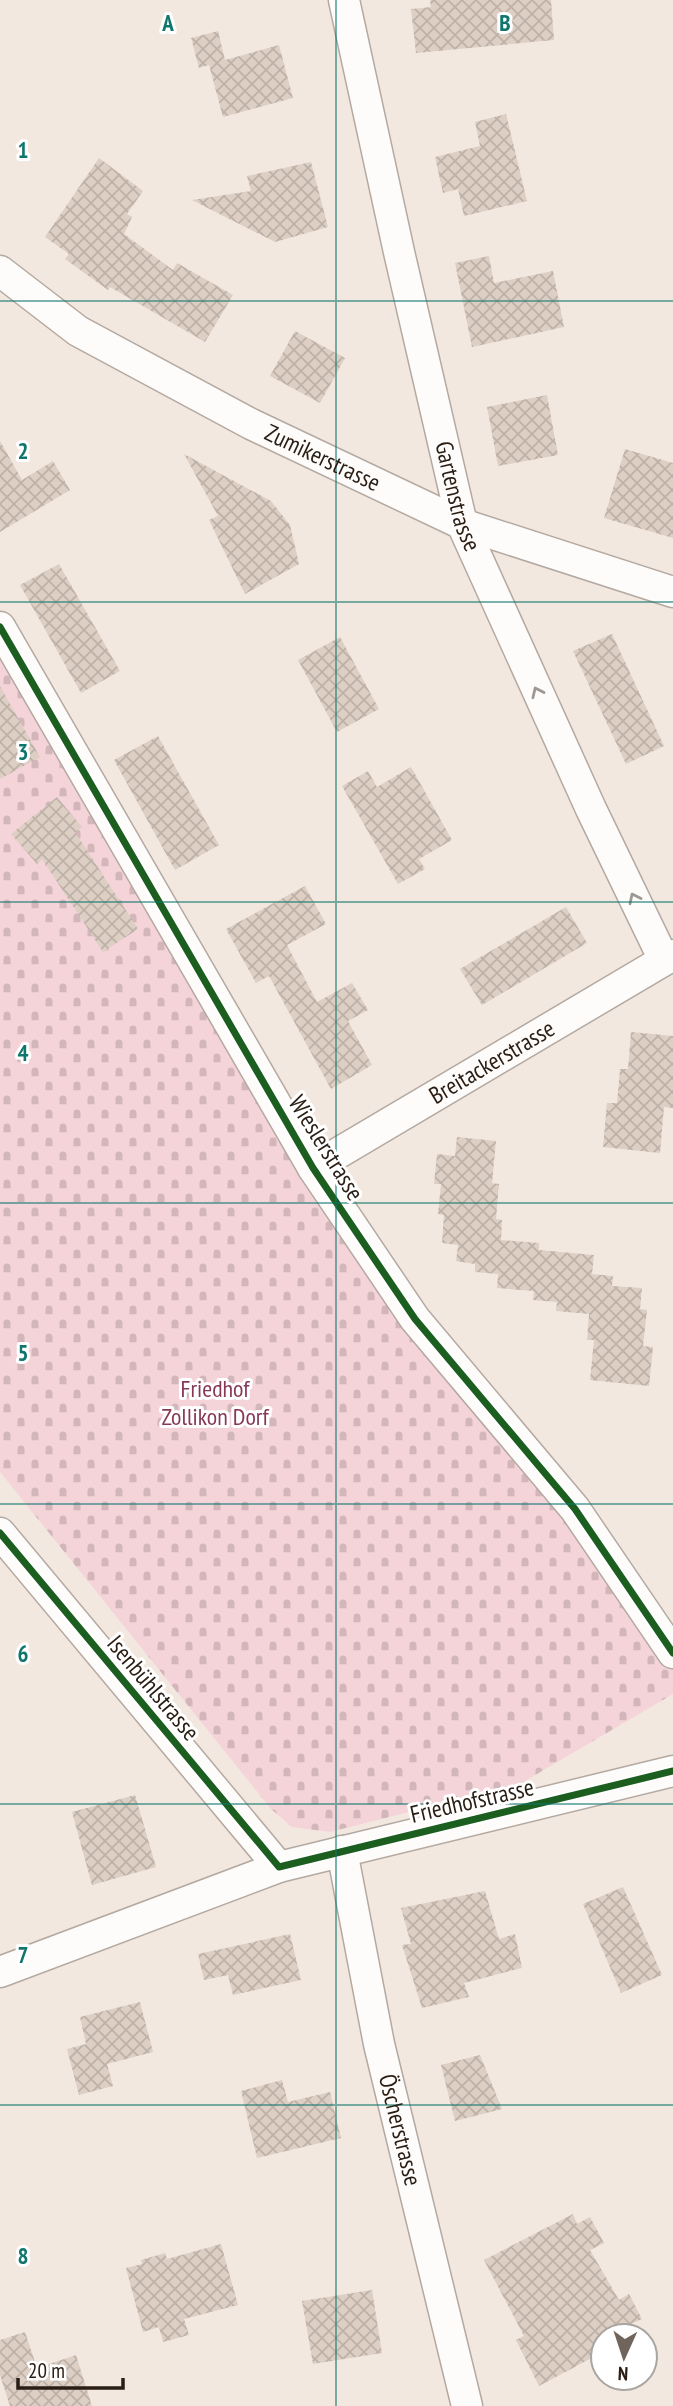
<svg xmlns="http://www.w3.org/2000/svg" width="673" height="2406" viewBox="0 0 673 2406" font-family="'PT Sans Narrow',sans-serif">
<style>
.cemetery{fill:url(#cemetery-stones)}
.building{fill:url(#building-cross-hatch)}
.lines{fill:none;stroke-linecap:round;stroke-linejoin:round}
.minor-casing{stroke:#b4a9a1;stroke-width:33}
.minor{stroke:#fdfcfa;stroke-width:30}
.cycleway-casing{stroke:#fff;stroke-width:11}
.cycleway{stroke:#1b5e20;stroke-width:7}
.oneway{stroke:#9e9892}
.grid{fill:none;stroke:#0f766e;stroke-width:2;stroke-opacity:0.55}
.labels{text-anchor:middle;stroke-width:6;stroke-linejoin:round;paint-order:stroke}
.street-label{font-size:24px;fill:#291d14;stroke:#fff}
.park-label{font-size:24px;fill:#863856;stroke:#fff}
.grid-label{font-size:23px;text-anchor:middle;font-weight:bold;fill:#0f766e;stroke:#fff;stroke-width:6;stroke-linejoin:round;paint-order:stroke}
</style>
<defs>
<pattern id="cemetery-stones" width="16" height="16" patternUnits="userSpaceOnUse" patternTransform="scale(1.75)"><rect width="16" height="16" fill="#f5d4d9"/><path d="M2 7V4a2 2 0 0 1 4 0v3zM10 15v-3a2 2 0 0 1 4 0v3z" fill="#d2b6b9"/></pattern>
<pattern id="building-cross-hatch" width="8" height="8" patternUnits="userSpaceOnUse" patternTransform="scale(1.75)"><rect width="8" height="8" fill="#ddcfc4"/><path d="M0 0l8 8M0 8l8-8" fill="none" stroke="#beb1a8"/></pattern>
</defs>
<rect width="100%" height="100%" fill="#f3e8e0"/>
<!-- cemetery -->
<path class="cemetery" d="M0,627L313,1168L673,1653V1694L520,1784L330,1832L292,1827L271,1809L0,1472Z"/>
<!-- building -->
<g class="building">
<path d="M430,0H551L554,40L416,53L411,9L431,7Z"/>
<path d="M218,31L225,60L279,45L293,98L223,117L209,65L199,68L191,38Z"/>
<path d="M506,114L527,201L464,216L458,189L443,193L435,157L480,146L475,122Z"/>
<path d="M99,158L143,191L127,214L132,217L124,234L173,270L177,263L233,295L205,342L110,287L108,290L65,259L69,254L45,237Z"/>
<path d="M311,162L328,227L275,242L192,200L251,191L247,176Z"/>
<path d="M489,256L494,283L553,271L564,327L472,347L455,263Z"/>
<path d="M295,331L345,358L320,403L270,376Z"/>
<path d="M547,395L558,455L498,466L487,407Z"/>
<path d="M0,441L22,480L53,461L70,490L0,532Z"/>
<path d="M625,449L673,463V538L604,518Z"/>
<path d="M184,454L271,501L290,525L299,564L245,594L209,520L218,516Z"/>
<path d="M59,564L120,671L81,693L20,585Z"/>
<path d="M612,634L664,746L626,764L573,651Z"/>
<path d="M340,637L379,709L337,732L298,660Z"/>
<path d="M0,686L40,757L0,779Z"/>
<path d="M158,736L219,845L175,870L114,760Z"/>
<path d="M411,767L452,840L419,859L425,869L398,884L342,786L368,771L377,787Z"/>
<path d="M57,797L82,827L75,832L138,929L103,952L42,859L37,864L11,834Z"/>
<path d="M305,886L326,924L287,945L317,1002L352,983L368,1010L348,1021L372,1065L331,1089L269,976L256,983L226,929Z"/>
<path d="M566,907L587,943L482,1005L460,969Z"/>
<path d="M631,1032L673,1036V1108L664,1107L660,1153L603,1147L607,1103H617L620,1069H628Z"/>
<path d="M457,1137L496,1141L492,1183L499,1184L496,1219L502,1220L501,1240L539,1243V1250L594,1255L592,1274L613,1276L612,1286L642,1288L640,1309L647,1310L643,1346L653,1347L649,1386L590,1380L594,1340H587L589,1314L556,1311L557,1302L533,1300L534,1291L497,1288L498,1274L475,1272V1264L456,1261L458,1245L442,1243L444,1215L438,1214L441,1184H434L437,1154L455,1156Z"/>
<path d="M135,1795L156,1867L92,1885L72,1812Z"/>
<path d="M623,1887L662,1975L621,1993L583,1904Z"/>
<path d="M485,1891L499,1939L515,1934L522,1968L464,1983L469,1997L422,2008L402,1945L411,1944L401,1908Z"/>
<path d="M290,1934L301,1980L233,1995L228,1975L204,1980L198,1954Z"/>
<path d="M140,2002L153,2052L107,2064L113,2086L79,2095L67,2049L86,2044L80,2017Z"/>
<path d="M480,2055L502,2109L455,2121L441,2065Z"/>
<path d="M282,2080L288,2102L330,2092L341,2138L257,2158L241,2091Z"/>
<path d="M573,2214L577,2224L590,2217L604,2243L590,2250L619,2300L629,2294L642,2319L631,2324L637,2336H603V2352L539,2386L516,2340L524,2336L484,2260Z"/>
<path d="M221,2244L238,2305L184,2319L189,2335L163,2342L159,2327L143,2332L126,2268L142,2264L141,2260L165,2253L167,2259Z"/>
<path d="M372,2290L382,2353L313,2364L302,2301Z"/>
<path d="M25,2332L37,2368L76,2355L92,2406H10L0,2375V2340Z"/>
</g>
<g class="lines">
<!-- minor casing -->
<g class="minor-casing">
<g id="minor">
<path id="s1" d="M344,0L399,252L462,524L591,809L664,960"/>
<path id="s2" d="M0,271L78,331L251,424L462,524L673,592"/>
<path d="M0,627L313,1168L415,1319L575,1509L673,1653"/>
<path id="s3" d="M313,1168L673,955"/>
<path d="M0,1533L279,1867"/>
<path id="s4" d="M342,1851L379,2044L467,2406"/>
<path d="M0,1972L279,1867L673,1771"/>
</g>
</g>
<!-- minor -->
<use href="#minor" class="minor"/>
<!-- cycleway casing -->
<g class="cycleway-casing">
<g id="cycleway">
<path d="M0,627L313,1168L415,1319L575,1509L673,1653"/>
<path d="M0,1533L279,1867L673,1771"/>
</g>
</g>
<!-- cycleway -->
<use href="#cycleway" class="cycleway"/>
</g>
<!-- one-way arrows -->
<defs><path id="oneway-chevron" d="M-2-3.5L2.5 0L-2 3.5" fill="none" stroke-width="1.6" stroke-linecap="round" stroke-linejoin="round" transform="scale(1.75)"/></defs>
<g class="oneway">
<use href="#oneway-chevron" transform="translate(537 692) rotate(-115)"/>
<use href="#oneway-chevron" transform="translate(634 898) rotate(-116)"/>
</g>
<!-- grid -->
<path class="grid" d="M336,0V2406M0,301H673M0,602H673M0,902H673M0,1203H673M0,1504H673M0,1804H673M0,2105H673"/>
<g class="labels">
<!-- street labels -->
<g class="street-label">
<text dy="8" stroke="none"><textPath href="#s2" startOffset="374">Zumikerstrasse</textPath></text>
<text dy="8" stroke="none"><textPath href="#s1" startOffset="509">Gartenstrasse</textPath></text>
<text dy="8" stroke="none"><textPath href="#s3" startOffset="208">Breitackerstrasse</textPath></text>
<text transform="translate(326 1148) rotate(58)" y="8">Wieslerstrasse</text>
<text transform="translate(153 1688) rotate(50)" y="8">Isenbühlstrasse</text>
<text transform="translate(472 1801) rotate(-13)" y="8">Friedhofstrasse</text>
<text dy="8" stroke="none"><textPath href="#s4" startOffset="285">Öscherstrasse</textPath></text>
</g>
<!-- park labels -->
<g class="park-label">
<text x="215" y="1397">Friedhof<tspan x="215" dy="28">Zollikon Dorf</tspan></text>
</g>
</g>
<g class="grid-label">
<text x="168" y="31">A</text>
<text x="505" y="31">B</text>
<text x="23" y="158">1</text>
<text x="23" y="459">2</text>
<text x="23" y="760">3</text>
<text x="23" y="1061">4</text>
<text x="23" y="1361">5</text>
<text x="23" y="1662">6</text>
<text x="23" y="1963">7</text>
<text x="23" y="2264">8</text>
</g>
<!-- north arrow -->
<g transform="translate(624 2357) rotate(183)"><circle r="33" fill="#ffffff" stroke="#a9a5a1" stroke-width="2"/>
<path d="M0-5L12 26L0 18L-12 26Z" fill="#70645b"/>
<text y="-10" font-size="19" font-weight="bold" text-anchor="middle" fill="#291d14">N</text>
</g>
<!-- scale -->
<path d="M18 2378v10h105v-10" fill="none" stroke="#291d14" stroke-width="3.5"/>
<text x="28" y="2378" font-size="21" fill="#291d14" stroke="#ffffff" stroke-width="5" paint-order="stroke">20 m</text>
</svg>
